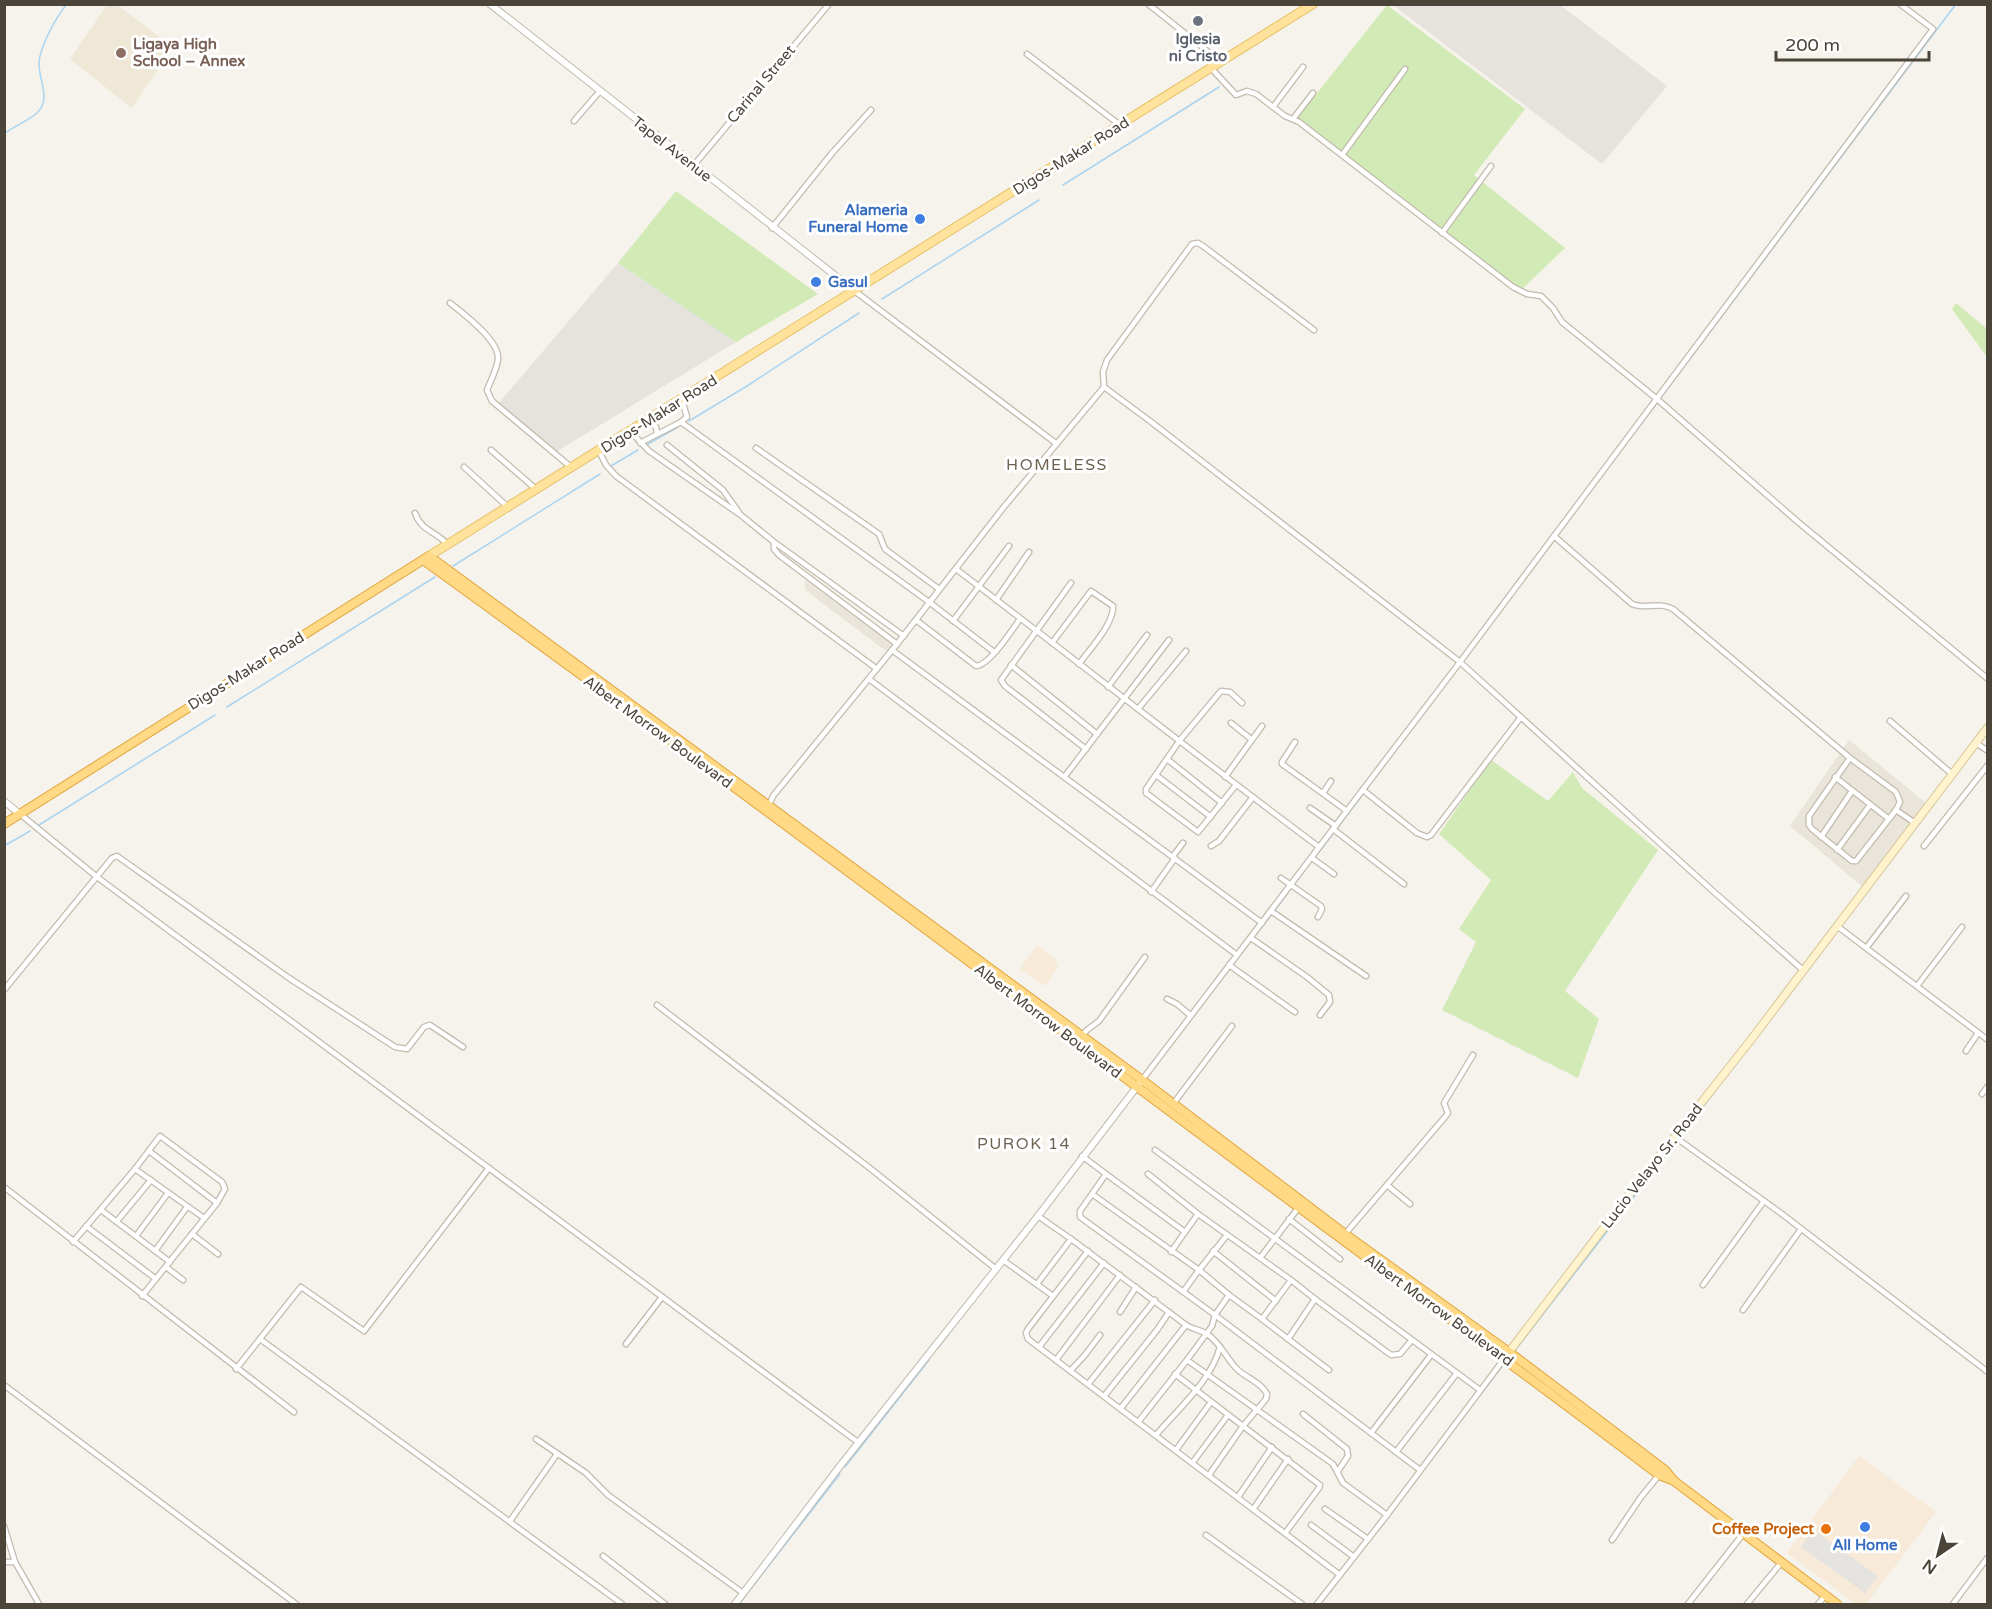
<svg xmlns="http://www.w3.org/2000/svg" width="1992" height="1609" viewBox="0 0 1992 1609" font-family="'Varela Round',sans-serif">
<style>
.residential{fill:#eae5da}
.commercial{fill:#f7ead8}
.industrial{fill:#e6e2dd}
.education{fill:#efe8d6}
.green{fill:#d2eab5}
.parking{fill:#e5e3e0}
.lines{fill:none;stroke-linecap:round;stroke-linejoin:round}
.stream{stroke:#a9d4f2;stroke-width:1.5}
.minor-casing{stroke:#c2bbae;stroke-width:7}
.tertiary-casing{stroke:#c2bbae;stroke-width:8}
.secondary-casing{stroke:#d6c79b;stroke-width:9}
.primary-casing{stroke:#e6c16a;stroke-width:10}
.trunk-casing{stroke:#e0a43c;stroke-width:10}
.minor{stroke:#fff;stroke-width:4.5}
.tertiary{stroke:#fff;stroke-width:6}
.secondary{stroke:#fff3cd;stroke-width:7}
.primary{stroke:#ffe39c;stroke-width:8}
.trunk{stroke:#ffd985;stroke-width:8}
.worship-dot{fill:#6b7280;stroke:#fff;stroke-width:2}
.education-dot{fill:#8d6e63;stroke:#fff;stroke-width:2}
.shop-dot{fill:#3f7fe0;stroke:#fff;stroke-width:2}
.food-dot{fill:#e8710a;stroke:#fff;stroke-width:2}
.labels{text-anchor:middle;stroke-width:6;stroke-linejoin:round;paint-order:stroke}
.worship-label{font-size:15px;font-weight:bold;fill:#5b616d;stroke:#fff}
.education-label{font-size:15px;font-weight:bold;fill:#785e54;stroke:#fff;text-anchor:start}
.street-label{font-size:15px;fill:#4b4439;stroke:#fff}
.shop-label{font-size:15px;font-weight:bold;fill:#366cbe;stroke:#fff;text-anchor:end}
.food-label{font-size:15px;font-weight:bold;fill:#c56008;stroke:#fff;text-anchor:end}
.neighbourhood-label{font-size:16px;letter-spacing:1.5px;fill:#6e6250;stroke:#fff}
</style>
<rect width="100%" height="100%" fill="#f6f3ec"/>
<!-- residential -->
<g class="residential">
<path d="M805,580L893,643L886,651L805,590Z"/>
<path d="M1849,740L1926,803L1863,887L1790,826Z"/>
</g>
<!-- commercial -->
<g class="commercial">
<path d="M1037,945L1055,959L1058,967L1045,986L1020,969Z"/>
<path d="M1859,1456L1936,1512L1866,1604H1856L1787,1553Z"/>
</g>
<!-- industrial -->
<g class="industrial">
<path d="M1393,5H1560L1667,86L1602,164Z"/>
<path d="M618,263L736,342L556,452L498,404Z"/>
</g>
<!-- education -->
<path class="education" d="M107,5H117L173,47L132,108L70,59Z"/>
<!-- green -->
<g class="green">
<path d="M1387,5L1525,109L1474,175L1565,248L1521,290L1295,121Z"/>
<path d="M676,191L818,294L736,342L618,263Z"/>
<path d="M1956,303L1987,329V357L1952,309Z"/>
<path d="M1491,760L1548,801L1573,772L1582,788L1658,850L1565,991L1599,1019L1578,1078L1442,1010L1476,942L1459,929L1491,880L1439,834Z"/>
</g>
<!-- parking -->
<path class="parking" d="M1813,1530L1878,1576L1865,1593L1801,1547Z"/>
<g class="lines">
<!-- stream -->
<g class="stream">
<path d="M4,140L5,133C15,126 29,120 37,113C52,99 38,79 39,63C40,46 56,17 67,4"/>
<path d="M1063,185L1219,87"/>
<path d="M882,299L1039,200"/>
<path d="M1662,396L1956,4"/>
<path d="M689,421L747,386L859,313"/>
<path d="M1628,440L1655,406"/>
<path d="M648,444L678,427"/>
<path d="M611,466L638,450"/>
<path d="M453,566L600,474"/>
<path d="M227,707L435,577"/>
<path d="M1367,788L1374,779"/>
<path d="M39,825L215,715"/>
<path d="M1338,827L1361,797"/>
<path d="M4,846L30,831"/>
<path d="M1315,857L1332,835"/>
<path d="M1294,884L1311,862"/>
<path d="M1275,910L1290,890"/>
<path d="M1254,936L1271,915"/>
<path d="M1681,1136L1715,1091"/>
<path d="M938,1348L961,1318"/>
<path d="M1513,1353L1675,1144"/>
<path d="M1481,1394L1503,1365"/>
<path d="M845,1467L929,1360"/>
<path d="M739,1604L840,1474"/>
<path d="M1320,1604L1345,1572"/>
</g>
<!-- minor casing -->
<g class="minor-casing">
<g id="minor">
<path d="M1148,4L1206,50L1219,63"/>
<path d="M1027,54L1120,125"/>
<path d="M1211,68L1236,95L1247,91L1256,94L1285,116L1299,122L1513,287L1527,294L1541,296L1553,308L1562,322L1657,399L1798,522L1988,679"/>
<path d="M1273,107L1303,67"/>
<path d="M1293,119L1313,93"/>
<path d="M574,121L600,91"/>
<path d="M1342,155L1405,69"/>
<path d="M694,165L829,4"/>
<path d="M772,228L833,152L871,110"/>
<path d="M1442,233L1491,166"/>
<path d="M856,292L1057,444"/>
<path d="M450,303C463,313 500,341 498,359C497,369 491,380 487,390L492,401L572,468"/>
<path d="M1104,387L1150,421L1460,662L1714,892L1803,970"/>
<path d="M648,421L656,427L657,433"/>
<path d="M681,422L687,417L682,400"/>
<path d="M631,432L649,451L742,516L774,542L904,636"/>
<path d="M640,443L681,422L929,602L994,652"/>
<path d="M667,445L723,490L740,514"/>
<path d="M756,448L879,534L885,549L939,589"/>
<path d="M491,450L537,490"/>
<path d="M599,451L606,465L616,476L877,669"/>
<path d="M464,467L509,508"/>
<path d="M415,513C422,532 435,530 448,545"/>
<path d="M1554,536L1632,604C1646,610 1658,601 1673,609L1850,758L1896,792L1900,802L1896,810L1915,823"/>
<path d="M774,543V549L779,555L897,644"/>
<path d="M956,569C1077,661 1197,756 1319,847"/>
<path d="M1071,583L1001,680L1005,686L1086,749"/>
<path d="M996,600L1029,552"/>
<path d="M916,620L976,666C990,665 1011,631 1020,619"/>
<path d="M953,621L1009,546"/>
<path d="M1052,643L1091,591L1113,606C1114,624 1089,650 1079,664"/>
<path d="M892,650L1262,923"/>
<path d="M1011,665L1097,734"/>
<path d="M869,679L1237,955"/>
<path d="M1108,687L1147,635"/>
<path d="M1138,709L1186,651"/>
<path d="M1890,721L1952,774"/>
<path d="M1231,723L1251,739"/>
<path d="M1295,742L1282,762V764L1347,811"/>
<path d="M1976,743L1988,751"/>
<path d="M1850,758L1809,816V825L1812,829L1852,861H1856L1896,810"/>
<path d="M1167,759L1222,803"/>
<path d="M1156,775L1211,817"/>
<path d="M1065,776L1169,640"/>
<path d="M1225,777L1262,726"/>
<path d="M1835,777L1889,819"/>
<path d="M1236,785L1198,832L1146,793V789L1180,740L1221,691L1230,692L1242,703"/>
<path d="M1363,790L1417,833L1427,837L1431,835L1521,717"/>
<path d="M1323,793L1331,781"/>
<path d="M768,808L773,796L897,644L1003,508L1104,387L1103,372L1107,360L1192,244L1198,243L1203,246L1314,330"/>
<path d="M1310,808L1336,826"/>
<path d="M20,814L97,877L859,1443"/>
<path d="M1333,829L1404,884"/>
<path d="M1821,837L1852,791"/>
<path d="M1211,846L1219,841L1253,797"/>
<path d="M1924,846L1988,765"/>
<path d="M1837,850L1870,805"/>
<path d="M1173,856L1183,843"/>
<path d="M1312,858L1334,874"/>
<path d="M1281,878L1321,906L1322,909L1318,917"/>
<path d="M1151,892L1175,858"/>
<path d="M1271,911L1366,976"/>
<path d="M1837,926L1988,1040"/>
<path d="M1251,938L1307,977L1329,995L1330,1002L1320,1015"/>
<path d="M1867,947L1906,896"/>
<path d="M1229,965L1295,1012"/>
<path d="M1917,986L1962,927"/>
<path d="M4,990L112,858L117,856L289,978L395,1047L407,1049L424,1027L430,1025L463,1047"/>
<path d="M1167,999L1177,1004L1190,1015"/>
<path d="M657,1005L871,1169L996,1269"/>
<path d="M1082,1036L1087,1030L1099,1021L1145,957"/>
<path d="M1966,1051L1978,1033"/>
<path d="M1142,1080L1460,662L1933,29L1900,4"/>
<path d="M1982,1094L1988,1086"/>
<path d="M1173,1104L1232,1026"/>
<path d="M1675,1137L1782,1214L1988,1372"/>
<path d="M1155,1150L1457,1373L1396,1452"/>
<path d="M149,1151L217,1203"/>
<path d="M1082,1156L1106,1174"/>
<path d="M135,1169L204,1218"/>
<path d="M1148,1174L1198,1214L1260,1258L1299,1207"/>
<path d="M1387,1185L1410,1204"/>
<path d="M4,1187L294,1412"/>
<path d="M1092,1194L1106,1174L1185,1232L1198,1214"/>
<path d="M101,1210L170,1262"/>
<path d="M1038,1216L1071,1239"/>
<path d="M1289,1219L1340,1259"/>
<path d="M117,1221L151,1180"/>
<path d="M86,1226L156,1279"/>
<path d="M192,1234L218,1254"/>
<path d="M1345,1234L1445,1117L1448,1113L1444,1103L1473,1055"/>
<path d="M136,1236L168,1193"/>
<path d="M73,1242L135,1169L160,1136L222,1182L225,1189L217,1203L142,1296"/>
<path d="M155,1251L187,1207"/>
<path d="M1088,1251L1028,1329L1026,1333L1028,1339L1340,1575"/>
<path d="M1213,1251L1276,1301"/>
<path d="M1171,1252L1185,1232"/>
<path d="M1003,1260L1053,1296"/>
<path d="M166,1267L183,1280"/>
<path d="M1037,1284L1071,1239L1186,1325C1192,1329 1201,1330 1207,1334C1221,1343 1227,1360 1238,1370C1247,1378 1262,1383 1267,1394L1266,1399L1243,1426L1209,1475"/>
<path d="M1703,1285L1764,1201"/>
<path d="M1183,1292L1199,1270L1229,1295L1215,1315L1211,1312L1080,1217V1211L1092,1194L1199,1270L1227,1235"/>
<path d="M1229,1295L1262,1319L1291,1280L1260,1258"/>
<path d="M1315,1299L1391,1355L1400,1354L1411,1341"/>
<path d="M1743,1310L1801,1229"/>
<path d="M1120,1312L1136,1287"/>
<path d="M1215,1315L1420,1470"/>
<path d="M1262,1319L1288,1339L1315,1299L1291,1280"/>
<path d="M260,1339L622,1604"/>
<path d="M1288,1339L1329,1370"/>
<path d="M626,1344L662,1297"/>
<path d="M1039,1347L1104,1263"/>
<path d="M1056,1360L1120,1275"/>
<path d="M1187,1360L1212,1326L1215,1315"/>
<path d="M236,1369L301,1287L364,1331L489,1168"/>
<path d="M1071,1370L1085,1355L1100,1335"/>
<path d="M1457,1373L1480,1390"/>
<path d="M1175,1374L1320,1485L1319,1488L1286,1532"/>
<path d="M1089,1383L1155,1300"/>
<path d="M4,1385L296,1604"/>
<path d="M1105,1395L1157,1330L1169,1312"/>
<path d="M1121,1408L1186,1325"/>
<path d="M1303,1414L1347,1449L1348,1456L1338,1471"/>
<path d="M1139,1421L1187,1360L1333,1464L1343,1483L1387,1515"/>
<path d="M1371,1433L1431,1355"/>
<path d="M1156,1435C1178,1409 1211,1381 1220,1347"/>
<path d="M536,1439L586,1473L608,1495L743,1593"/>
<path d="M1176,1450L1211,1402"/>
<path d="M1193,1462L1228,1415"/>
<path d="M1238,1497L1272,1447"/>
<path d="M1254,1508L1288,1459"/>
<path d="M1325,1509L1368,1539"/>
<path d="M510,1521L557,1454"/>
<path d="M1311,1525L1354,1557"/>
<path d="M4,1526L15,1562L39,1604"/>
<path d="M1206,1535L1302,1604"/>
<path d="M1612,1540L1641,1497L1659,1475"/>
<path d="M603,1556L665,1604"/>
<path d="M4,1562H15"/>
<path d="M1317,1604L1387,1515L1504,1359"/>
<path d="M1688,1604L1743,1534"/>
<path d="M1747,1604L1781,1563"/>
<path d="M1818,1604L1825,1596"/>
<path d="M1953,1604L1988,1557"/>
</g>
</g>
<!-- tertiary casing -->
<g class="tertiary-casing">
<g id="tertiary">
<path d="M490,4L856,292"/>
<path d="M4,801L20,814"/>
<path d="M735,1604L840,1466L1038,1216L1142,1080"/>
</g>
</g>
<!-- secondary casing -->
<g class="secondary-casing">
<path id="secondary" d="M1509,1352L1634,1188L1750,1041L1988,727"/>
</g>
<!-- primary casing -->
<g class="primary-casing">
<path id="primary" d="M429,556L1313,4"/>
</g>
<!-- trunk casing -->
<g class="trunk-casing">
<g id="trunk">
<path d="M423,560C695,756 963,957 1231,1157C1374,1264 1518,1368 1659,1475L1672,1480"/>
<path d="M4,824L429,556L1142,1080L1345,1234L1509,1352L1665,1470L1674,1481L1837,1604"/>
</g>
</g>
<!-- minor -->
<use href="#minor" class="minor"/>
<!-- tertiary -->
<use href="#tertiary" class="tertiary"/>
<!-- secondary -->
<use href="#secondary" class="secondary"/>
<!-- primary -->
<use href="#primary" class="primary"/>
<!-- trunk -->
<use href="#trunk" class="trunk"/>
</g>
<!-- markers -->
<circle class="worship-dot" cx="1198" cy="21" r="6"/>
<circle class="education-dot" cx="121" cy="53" r="6"/>
<g class="shop-dot">
<circle cx="920" cy="219" r="6"/>
<circle cx="816" cy="282" r="6"/>
<circle cx="1865" cy="1527" r="6"/>
</g>
<circle class="food-dot" cx="1826" cy="1529" r="6"/>
<g class="labels">
<!-- worship labels -->
<g class="worship-label">
<text x="1198" y="44">Iglesia<tspan x="1198" dy="17">ni Cristo</tspan></text>
</g>
<!-- education labels -->
<g class="education-label">
<text x="133" y="49">Ligaya High<tspan x="133" dy="17">School – Annex</tspan></text>
</g>
<!-- street labels -->
<g class="street-label">
<text transform="translate(761 84) rotate(-50)" y="5">Carinal Street</text>
<text transform="translate(672 149) rotate(38)" y="5">Tapel Avenue</text>
<text transform="translate(1071 156) rotate(-32)" y="5">Digos-Makar Road</text>
<text transform="translate(659 414) rotate(-32)" y="5">Digos-Makar Road</text>
<text transform="translate(246 671) rotate(-32)" y="5">Digos-Makar Road</text>
<text transform="translate(658 732) rotate(36)" y="5">Albert Morrow Boulevard</text>
<text transform="translate(1048 1021) rotate(37)" y="5">Albert Morrow Boulevard</text>
<text transform="translate(1652 1166) rotate(-52)" y="5">Lucio Velayo Sr. Road</text>
<text transform="translate(1439 1310) rotate(36)" y="5">Albert Morrow Boulevard</text>
</g>
<!-- shop labels -->
<g class="shop-label">
<text x="908" y="215">Alameria<tspan x="908" dy="17">Funeral Home</tspan></text>
<text x="828" y="287" text-anchor="start">Gasul</text>
<text x="1865" y="1550" text-anchor="middle">All Home</text>
</g>
<!-- food labels -->
<g class="food-label">
<text x="1814" y="1534">Coffee Project</text>
</g>
<!-- neighbourhood labels -->
<g class="neighbourhood-label">
<text x="1057" y="470">HOMELESS</text>
<text x="1024" y="1149">PUROK 14</text>
</g>
</g>
<!-- border -->
<rect width="1992" height="1609" fill="none" stroke="#4b4439" stroke-width="12"/>
<!-- north arrow -->
<g transform="translate(1938 1555) rotate(215)" stroke="#ffffff" stroke-width="4.5" paint-order="stroke">
<path d="M0-4.5L10 22L0 15L-10 22Z" fill="#4b4439"/>
<text y="-9" font-size="16" font-weight="bold" text-anchor="middle" fill="#4b4439">N</text>
</g>
<!-- scale -->
<path d="M1776 51v9h153v-9" fill="none" stroke="#4b4439" stroke-width="3"/>
<text x="1785" y="51" font-size="18" fill="#4b4439" stroke="#ffffff" stroke-width="4.5" paint-order="stroke">200 m</text>
</svg>
